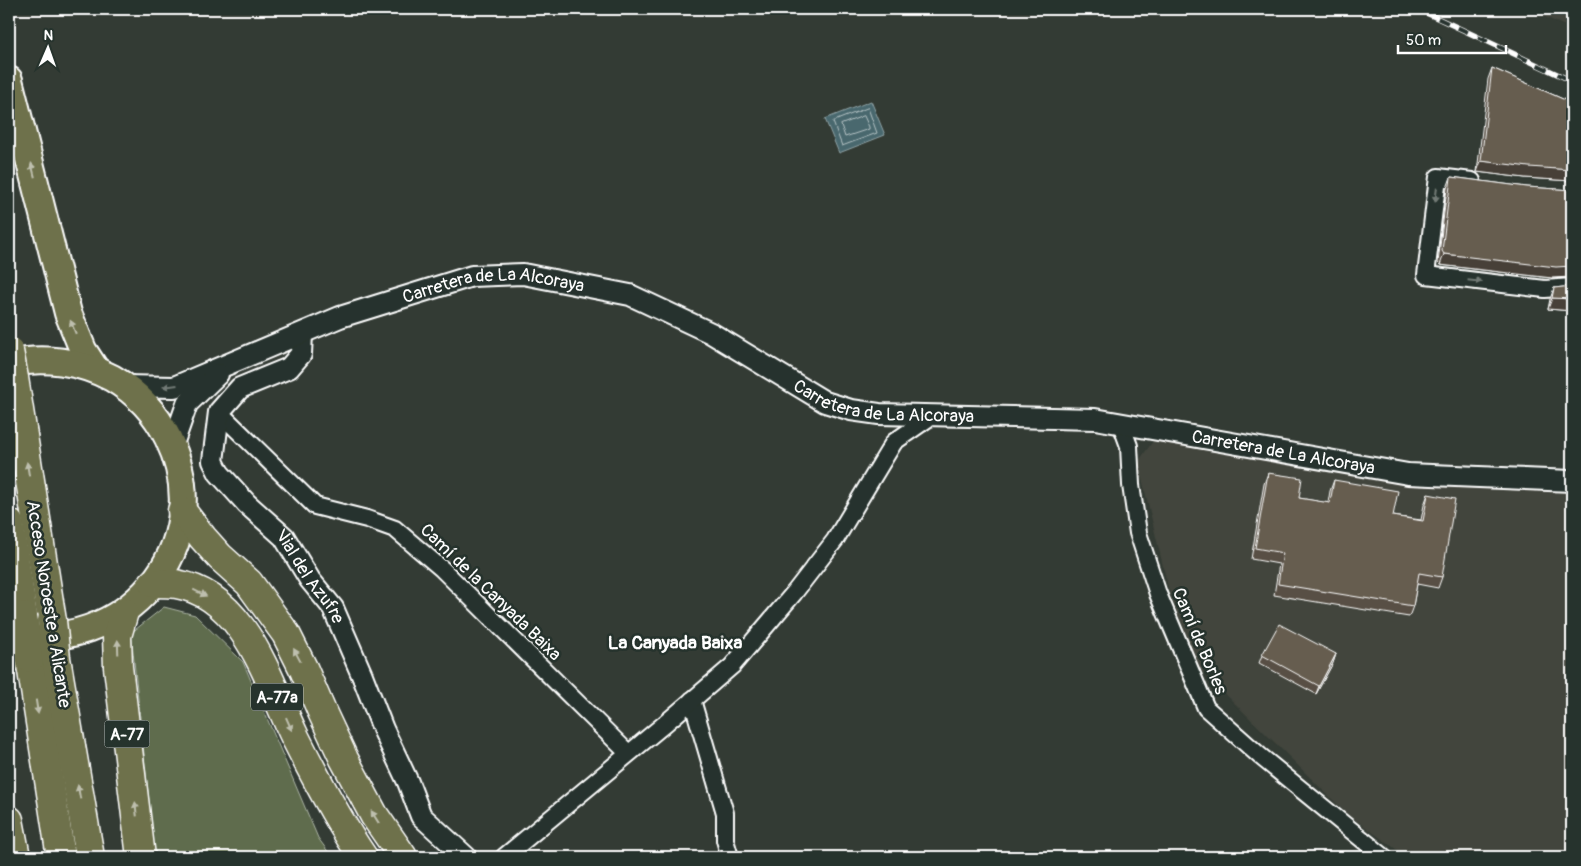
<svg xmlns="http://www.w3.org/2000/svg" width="1581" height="866" viewBox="0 0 1581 866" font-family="Pangolin,sans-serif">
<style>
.built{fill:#42453c}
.green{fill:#5e6c4d;stroke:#aeb6a6}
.water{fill:#48686e;stroke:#91a4a8}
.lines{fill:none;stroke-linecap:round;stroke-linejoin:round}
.shore{stroke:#b6c3c5;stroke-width:1}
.minor-casing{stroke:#fff;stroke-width:20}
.tertiary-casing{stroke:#fff;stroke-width:24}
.primary-casing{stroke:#fff;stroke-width:30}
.motorway-casing{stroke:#fff;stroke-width:31}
.minor{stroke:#26332d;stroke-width:16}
.tertiary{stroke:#26332d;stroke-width:20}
.primary{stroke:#6e714b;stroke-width:26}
.motorway{stroke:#6e714b;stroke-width:28}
.rail-casing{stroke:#fff;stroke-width:5.5}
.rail{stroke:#26332d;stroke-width:4;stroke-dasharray:11;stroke-linecap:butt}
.motorway-bridge-casing{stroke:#fff;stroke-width:31;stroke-linecap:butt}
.motorway-bridge{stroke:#6e714b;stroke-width:28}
.wall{fill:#585045;stroke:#fff}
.shaded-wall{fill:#474138;stroke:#fff}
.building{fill:#665d50;stroke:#fff}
.oneway{fill:#bebfae}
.oneway2{fill:#727a76}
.labels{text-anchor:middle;stroke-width:5;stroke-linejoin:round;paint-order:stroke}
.shield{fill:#26332d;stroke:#bec2c0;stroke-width:1}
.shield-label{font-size:16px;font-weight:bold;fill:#fff}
.street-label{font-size:18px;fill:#fff;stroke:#26332d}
.neighbourhood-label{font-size:19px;font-weight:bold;fill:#fff;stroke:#26332d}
</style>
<rect width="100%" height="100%" fill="#333b34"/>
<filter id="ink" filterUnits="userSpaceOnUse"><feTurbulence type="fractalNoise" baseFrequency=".02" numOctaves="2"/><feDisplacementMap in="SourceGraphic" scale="10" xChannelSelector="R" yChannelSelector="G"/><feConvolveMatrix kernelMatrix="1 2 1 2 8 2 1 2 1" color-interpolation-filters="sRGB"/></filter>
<g filter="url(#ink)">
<!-- built -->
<g class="built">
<path d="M1527,9H1572V29Z"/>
<path d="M1156,437L1417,482L1572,492V857H1407L1347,814L1198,667L1169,591L1138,462Z"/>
</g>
<!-- green -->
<path class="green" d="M164,607L195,615L243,662L318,838L332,857H155L131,633Z"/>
<!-- water -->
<path class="water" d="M871,101L885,135L839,153L825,119Z"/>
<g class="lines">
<!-- shore -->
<g class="shore">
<path d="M868,108L877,133L842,146L833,122Z"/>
<path d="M864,116L869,127V129L845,137L841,125Z"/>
</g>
<!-- minor casing -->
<g class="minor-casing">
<g id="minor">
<path d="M1472,181L1438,177L1426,275L1545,289L1572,287"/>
<path d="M219,412L315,506L367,519L395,529L442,569L628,753"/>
<path d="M1121,424L1129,446L1131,485L1138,533L1158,594L1206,708L1260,756L1384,857"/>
<path d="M692,700L725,813V840L730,857"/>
<path d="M504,857L661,727L732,666L794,593L835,540L894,442L933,415"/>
</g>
</g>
<!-- tertiary casing -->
<g class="tertiary-casing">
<g id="tertiary">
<path id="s1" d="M302,334L301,354L289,368L240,388L219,412L213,461L219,473L247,504L284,537L310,580L333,608L362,675L383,729L408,782L421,816L466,857"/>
<path id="s2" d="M124,386L174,387L340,317L472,276L523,274L630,295L711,333L825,402L851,410L879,414L1095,419L1408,474L1572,481"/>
<path d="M172,447L187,404L218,374"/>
</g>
</g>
<!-- primary casing -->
<g class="primary-casing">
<g id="primary">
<path d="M9,80L68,313L83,350L96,370"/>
<path d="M9,364C43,356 80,361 112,378C136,392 156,413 168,438C221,546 123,658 9,633"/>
</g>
</g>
<!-- motorway casing -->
<g class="motorway-casing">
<g id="motorway">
<path d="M14,378L52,621"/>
<path d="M182,511L203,538L220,557L249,583L286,634L304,670L322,712L344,759L374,815L403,857"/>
<path d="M9,523L23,616"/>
<path d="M153,583C161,583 169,583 176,584C246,595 269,684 295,737C316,779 337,819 363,857"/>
<path d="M124,612L117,636L118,667L141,857"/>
<path d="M30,658L61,857"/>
<path d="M56,658L90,857"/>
<path d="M9,820L16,857"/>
</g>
</g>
<!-- minor -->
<use href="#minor" class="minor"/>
<!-- tertiary -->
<use href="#tertiary" class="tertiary"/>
<!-- primary -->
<use href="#primary" class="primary"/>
<!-- motorway -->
<use href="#motorway" class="motorway"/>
<!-- rail casing -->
<g class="rail-casing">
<path id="rail" d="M1418,9L1572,81"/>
</g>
<!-- rail -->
<use href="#rail" class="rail"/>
<!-- motorway-bridge casing -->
<g class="motorway-bridge-casing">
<g id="motorway-bridge">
<path d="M9,351L14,378"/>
<path d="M23,616L30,658"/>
<path d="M52,621L56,658"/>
</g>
</g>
<!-- motorway-bridge -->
<use href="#motorway-bridge" class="motorway-bridge"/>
</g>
<!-- wall -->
<g class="wall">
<path d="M1492,68L1572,103V181L1525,178L1477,172L1488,79Z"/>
<path d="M1451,177L1527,187L1572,190V277L1552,278L1440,265L1438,263L1447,188Z"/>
<path d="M1572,286V311L1548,309L1550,299L1554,288Z"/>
<path d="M1268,473L1299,498L1328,503L1330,491L1334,480L1393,516L1421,520L1424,505L1428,494L1442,577L1438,588L1417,584L1413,606L1409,617L1274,595L1279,564L1251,559L1264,484Z"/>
<path d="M1336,654L1333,663L1316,694L1259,663L1262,655Z"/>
</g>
<!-- shaded-wall -->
<g class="shaded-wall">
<path d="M1481,161L1572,170V181L1525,178L1477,172Z"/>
<path d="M1444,254L1572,266V277L1552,278L1440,265Z"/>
<path d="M1552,298L1572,299V311L1548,309Z"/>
<path d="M1336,654L1333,663L1316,694L1319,686Z"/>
</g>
<!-- building -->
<g class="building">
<path d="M1492,68L1572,103V170L1529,167L1481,161Z"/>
<path d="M1451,177L1527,187L1572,190V266L1556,267L1444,254L1442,251Z"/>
<path d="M1572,286V299L1552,298L1554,288Z"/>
<path d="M1268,473L1302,478L1299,498L1330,503L1334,480L1398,491L1393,516L1423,521L1428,494L1455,499L1442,577L1419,573L1413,606L1278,584L1283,553L1255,548Z"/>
<path d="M1279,624L1336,654L1319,686L1262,655Z"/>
</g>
<!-- one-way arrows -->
<defs><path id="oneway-solid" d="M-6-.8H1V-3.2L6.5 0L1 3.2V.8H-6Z" transform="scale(1.25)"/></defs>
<g class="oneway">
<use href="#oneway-solid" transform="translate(33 170) rotate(-104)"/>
<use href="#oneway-solid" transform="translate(73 327) rotate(-112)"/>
<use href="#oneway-solid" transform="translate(28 469) rotate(-99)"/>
<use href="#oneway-solid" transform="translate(200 593) rotate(26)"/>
<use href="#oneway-solid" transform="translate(118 647) rotate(-92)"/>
<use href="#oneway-solid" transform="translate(297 655) rotate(-118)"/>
<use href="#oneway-solid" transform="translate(37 707) rotate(81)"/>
<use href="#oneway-solid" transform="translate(289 724) rotate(66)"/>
<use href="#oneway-solid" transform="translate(79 792) rotate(-100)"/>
<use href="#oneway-solid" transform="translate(136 809) rotate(-96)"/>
<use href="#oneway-solid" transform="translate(375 817) rotate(-122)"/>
</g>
<g class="oneway2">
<use href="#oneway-solid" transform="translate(1436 195) rotate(97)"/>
<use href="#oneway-solid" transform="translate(1475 281) rotate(6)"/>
<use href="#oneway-solid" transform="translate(170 386) rotate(173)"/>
</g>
</g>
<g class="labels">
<!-- shield labels -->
<g class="shield">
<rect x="251" y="683.5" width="52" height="27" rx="4"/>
<rect x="104.5" y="720.5" width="45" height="27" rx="4"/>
</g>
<g class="shield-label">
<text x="277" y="703">A-77a</text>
<text x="127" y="740">A-77</text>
</g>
<!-- street labels -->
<g class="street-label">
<text dy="6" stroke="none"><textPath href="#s2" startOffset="389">Carretera de La Alcoraya</textPath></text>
<text dy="6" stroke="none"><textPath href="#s2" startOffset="809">Carretera de La Alcoraya</textPath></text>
<text dy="6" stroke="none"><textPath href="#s2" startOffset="1214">Carretera de La Alcoraya</textPath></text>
<text dy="6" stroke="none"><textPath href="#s1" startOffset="325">Vial del Azufre</textPath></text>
<text transform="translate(491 592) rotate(44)" y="6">Camí de la Canyada Baixa</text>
<text transform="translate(49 604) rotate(81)" y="6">Acceso Noroeste a Alicante</text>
<text transform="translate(1200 641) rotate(67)" y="6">Camí de Borles</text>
</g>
<!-- neighbourhood labels -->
<g class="neighbourhood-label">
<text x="675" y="649">La Canyada Baixa</text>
</g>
</g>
<!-- margin -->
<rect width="1581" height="866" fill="none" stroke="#26332d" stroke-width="30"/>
<rect x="15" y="15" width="1551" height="836" fill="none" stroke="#fff" stroke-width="2" filter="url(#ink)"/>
<!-- north arrow -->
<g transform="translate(48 48) rotate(2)" stroke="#26332d" stroke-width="4" paint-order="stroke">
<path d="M0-4L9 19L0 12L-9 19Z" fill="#ffffff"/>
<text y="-8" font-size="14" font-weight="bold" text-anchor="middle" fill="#ffffff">N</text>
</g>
<!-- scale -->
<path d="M1398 45v8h108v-8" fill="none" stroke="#ffffff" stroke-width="2.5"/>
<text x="1406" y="45" font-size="15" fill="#ffffff" stroke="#26332d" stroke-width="4" paint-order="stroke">50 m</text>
</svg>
